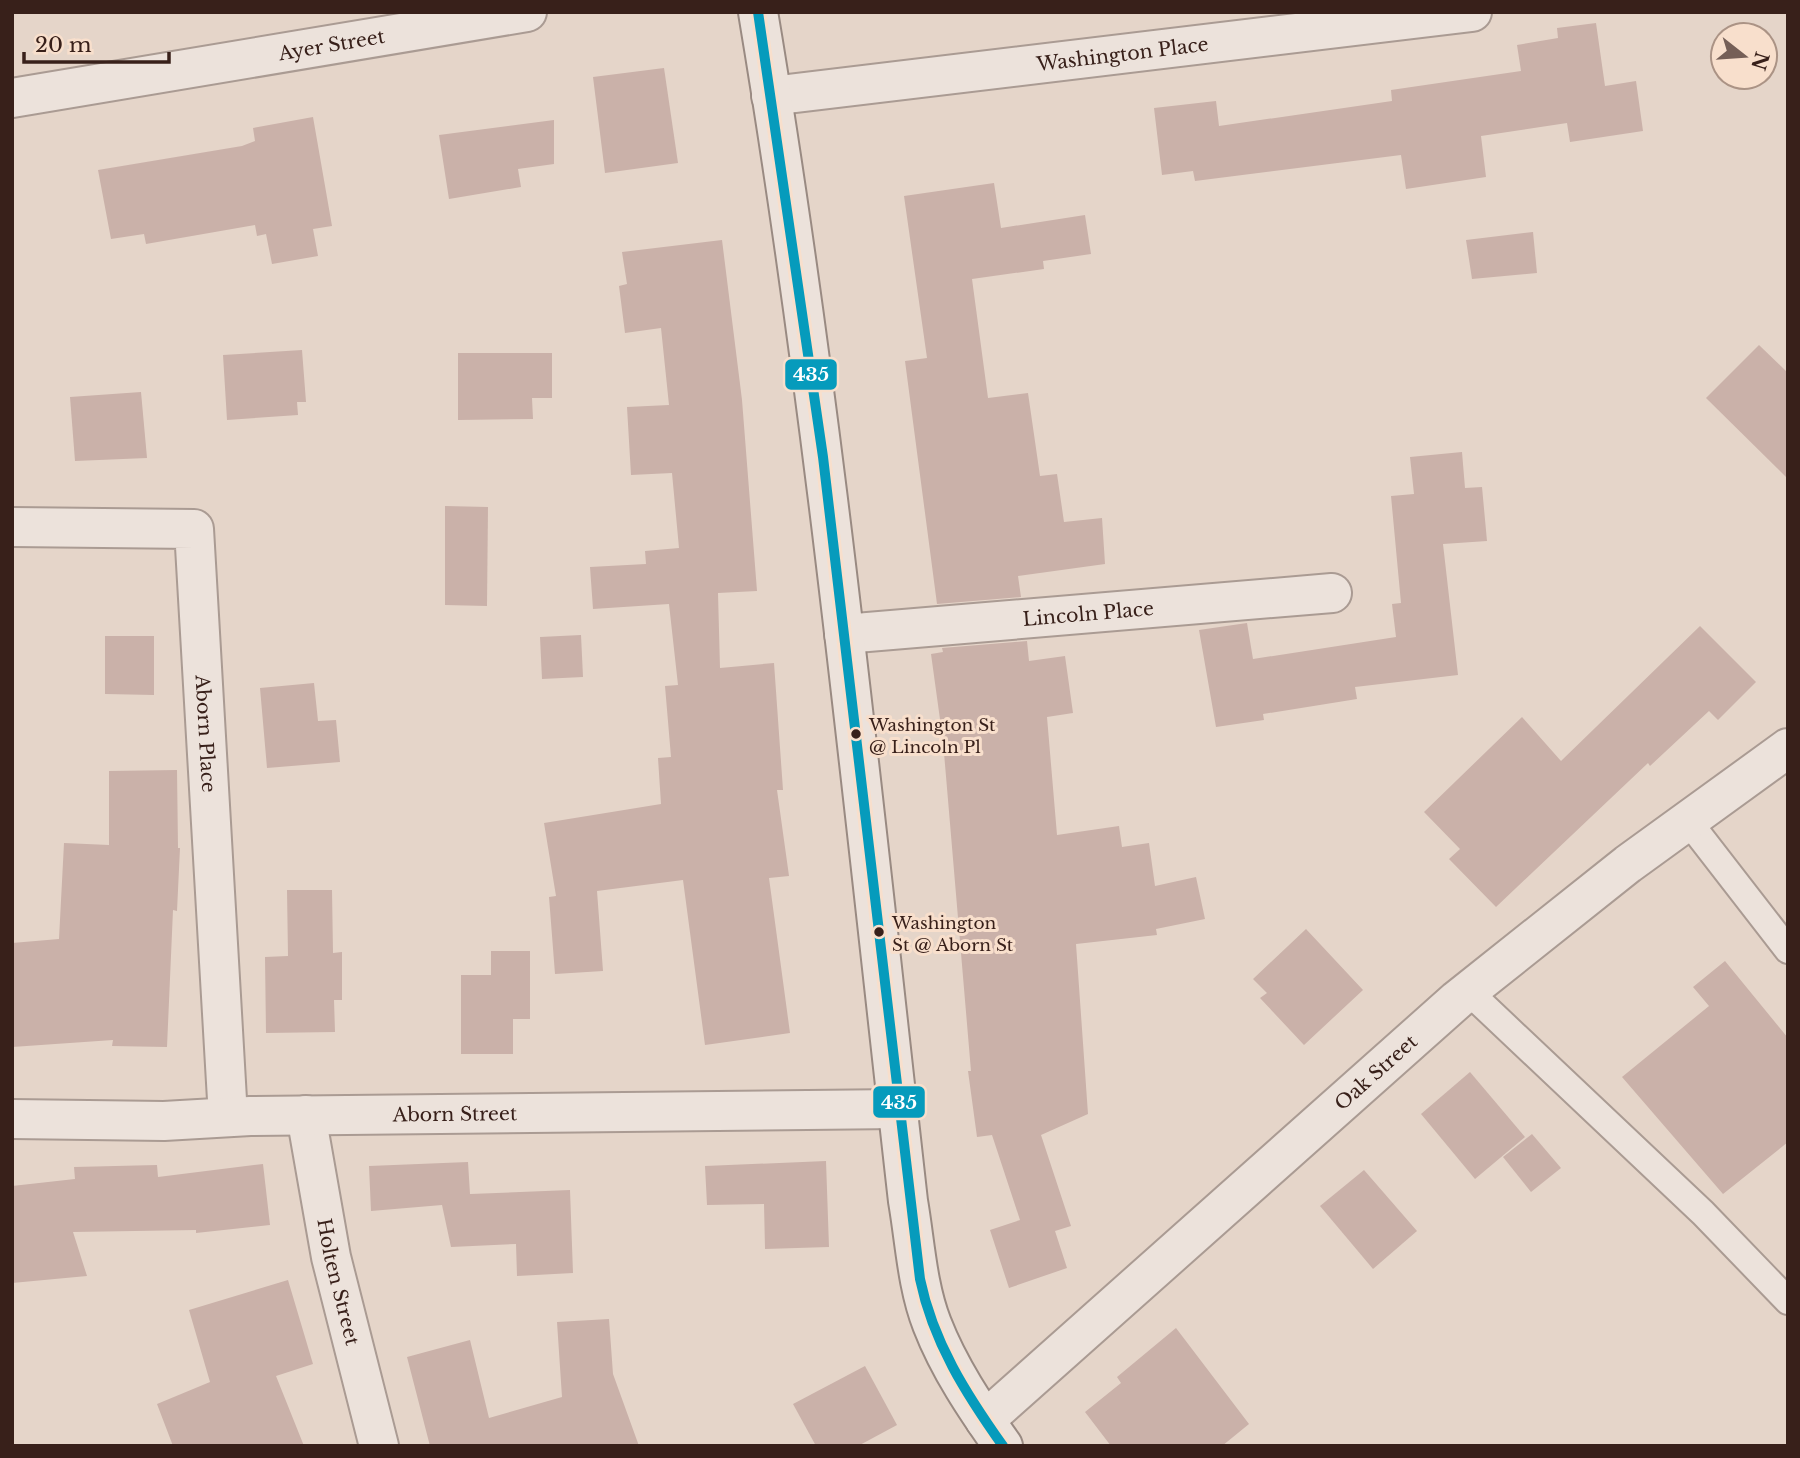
<svg xmlns="http://www.w3.org/2000/svg" width="1800" height="1458" viewBox="0 0 1800 1458" font-family="'Libre Baskerville',serif">
<style>
.building{fill:#cab1a9}
.lines{fill:none;stroke-linecap:round;stroke-linejoin:round}
.service-casing{stroke:#aa9b93;stroke-width:30}
.minor-casing{stroke:#aa9b93;stroke-width:42}
.tertiary-casing{stroke:#aa9b93;stroke-width:42}
.secondary-casing{stroke:#998a82;stroke-width:42}
.service{stroke:#ece2db;stroke-width:26}
.minor{stroke:#ece2db;stroke-width:38}
.tertiary{stroke:#ece2db;stroke-width:38}
.secondary{stroke:#ece2db;stroke-width:38}
.bus-1-casing{stroke:#f8dfcc;stroke-width:16}
.bus-1{stroke:#069bbc;stroke-width:10}
.bus-dot{fill:#38201a;stroke:#f8dfcc;stroke-width:2.5}
.labels{text-anchor:middle;stroke-width:6;stroke-linejoin:round;paint-order:stroke}
.bus-label{font-size:17px;fill:#38201a;stroke:#f8dfcc;text-anchor:start}
.street-label{font-size:19px;fill:#38201a;stroke:#f8dfcc}
.line-badge{stroke:#f8dfcc;stroke-width:2.5}
.badge-label{font-size:19px;text-anchor:middle;font-weight:bold;fill:#fff}
</style>
<rect width="100%" height="100%" fill="#e5d5c9"/>
<!-- building -->
<g class="building">
<path d="M1596,23L1605,86L1636,81L1643,131L1570,142L1567,123L1481,136L1486,177L1406,189L1401,155L1195,181L1193,171L1162,175L1154,108L1216,101L1219,126L1392,101L1391,90L1521,71L1517,45L1558,38L1557,28Z"/>
<path d="M664,68L678,163L605,173L593,77Z"/>
<path d="M313,117L332,226L313,229L318,256L272,264L266,234L257,236L255,225L146,244L144,234L111,239L98,170L242,146L255,141L253,128Z"/>
<path d="M554,120V164L518,169L521,187L449,199L439,135Z"/>
<path d="M994,183L1001,228L1085,215L1091,254L1043,261L1044,269L972,279L988,398L1028,393L1040,476L1057,474L1064,522L1102,518L1105,564L1018,576L1021,597L937,604L905,361L927,358L904,196Z"/>
<path d="M1533,232L1537,273L1472,279L1466,240Z"/>
<path d="M722,240L742,400L757,591L718,593L720,668L774,663L783,790H777L789,876L769,878L790,1033L705,1045L683,880L597,891L603,971L555,974L549,897L556,896L544,823L661,804L658,758L671,757L665,686L678,685L669,604L593,609L590,567L646,564L645,551L679,548L672,473L631,475L627,407L669,405L661,328L625,333L619,286L627,284L622,252Z"/>
<path d="M1759,345L1788,373V479L1706,398Z"/>
<path d="M302,350L306,402H297L298,415L227,420L223,355Z"/>
<path d="M458,353H552V398H532L533,419L458,420Z"/>
<path d="M141,392L147,458L75,461L70,397Z"/>
<path d="M1462,452L1465,488L1482,487L1487,541L1443,544L1458,675L1355,687L1357,699L1263,714L1264,720L1216,727L1199,630L1247,623L1253,659L1396,637L1392,604L1401,603L1391,496L1414,494L1410,457Z"/>
<path d="M445,506L488,507L487,606L445,605Z"/>
<path d="M1700,626L1756,682L1718,720L1709,711L1650,766L1648,763L1496,907L1449,859L1460,849L1424,812L1522,717L1561,761Z"/>
<path d="M581,635L583,677L542,679L540,637Z"/>
<path d="M105,636H154V695L105,694Z"/>
<path d="M1027,641L1029,661L1065,656L1073,713L1047,717L1057,835L1119,826L1122,847L1149,843L1155,886L1196,877L1205,919L1156,929L1157,935L1076,944L1088,1114L1041,1135L1071,1226L1055,1231L1067,1268L1009,1288L990,1230L1020,1220L992,1135L977,1137L968,1071H971L943,741L931,654L943,652L942,648Z"/>
<path d="M314,683L318,721L336,720L340,762L267,768L260,688Z"/>
<path d="M177,770L178,848H180L177,911L173,910L167,1047L112,1046L113,1040L12,1047V943L59,939L64,843L109,845V771Z"/>
<path d="M287,890H332L333,953L342,952V1000H334L335,1032L266,1033L265,957L288,956Z"/>
<path d="M1306,929L1363,990L1304,1045L1260,998L1267,993L1253,979Z"/>
<path d="M491,951H530V1019H513V1054H461V975H491Z"/>
<path d="M1725,961L1788,1038V1142L1723,1194L1622,1077L1709,1006L1693,987Z"/>
<path d="M1470,1072L1525,1137L1475,1179L1421,1114Z"/>
<path d="M1532,1134L1561,1168L1531,1192L1503,1157Z"/>
<path d="M826,1161L829,1247L765,1249L764,1204L707,1205L705,1166Z"/>
<path d="M468,1162L470,1194L570,1190L573,1273L517,1276L516,1244L451,1247L442,1205L371,1211L369,1166Z"/>
<path d="M263,1164L270,1225L196,1233V1230L73,1232L87,1276L12,1283V1186L75,1179L74,1167L157,1165L158,1177Z"/>
<path d="M1364,1170L1417,1231L1373,1269L1320,1206Z"/>
<path d="M288,1280L313,1364L276,1376L304,1446H173L157,1404L210,1382L189,1310Z"/>
<path d="M609,1319L613,1374L639,1446H430L407,1357L470,1340L489,1418L562,1397L557,1322Z"/>
<path d="M1176,1328L1249,1424L1222,1446H1111L1085,1412L1121,1383L1117,1377Z"/>
<path d="M865,1366L897,1425L858,1446H816L793,1404Z"/>
</g>
<g class="lines">
<!-- service casing -->
<g class="service-casing">
<g id="service">
<path d="M1688,821L1788,950"/>
<path d="M1468,991L1703,1213L1788,1301"/>
</g>
</g>
<!-- minor casing -->
<g class="minor-casing">
<g id="minor">
<path id="s1" d="M771,96L1472,12"/>
<path id="s2" d="M12,98L527,12"/>
<path id="s3" d="M12,527L194,529L228,1117"/>
<path id="s4" d="M844,634L1332,593"/>
<path id="s5" d="M306,1115L331,1257L379,1446"/>
<path id="s6" d="M985,1420L1457,1000L1628,864L1788,748"/>
</g>
</g>
<!-- tertiary casing -->
<g class="tertiary-casing">
<g id="tertiary">
<path id="s7" d="M12,1119L164,1121L250,1116L898,1109"/>
</g>
</g>
<!-- secondary casing -->
<g class="secondary-casing">
<path id="secondary" d="M758,12C824,406 863,804 908,1201C915,1241 917,1286 932,1324C949,1368 976,1408 1003,1446"/>
</g>
<!-- service -->
<use href="#service" class="service"/>
<!-- minor -->
<use href="#minor" class="minor"/>
<!-- tertiary -->
<use href="#tertiary" class="tertiary"/>
<!-- secondary -->
<use href="#secondary" class="secondary"/>
<!-- bus-1 casing -->
<g class="bus-1-casing">
<path id="bus-1" d="M758,12L823,457L920,1279C933,1342 966,1394 1003,1446"/>
</g>
<!-- bus-1 -->
<use href="#bus-1" class="bus-1"/>
</g>
<!-- markers -->
<g class="bus-dot">
<circle cx="856" cy="734" r="6"/>
<circle cx="879" cy="932" r="6"/>
</g>
<g class="labels">
<!-- bus labels -->
<g class="bus-label">
<text x="869" y="731">Washington St<tspan x="869" dy="22">@ Lincoln Pl</tspan></text>
<text x="892" y="929">Washington<tspan x="892" dy="22">St @ Aborn St</tspan></text>
</g>
<!-- street labels -->
<g class="street-label">
<text dy="7" stroke="none"><textPath href="#s2" startOffset="324">Ayer Street</textPath></text>
<text dy="7" stroke="none"><textPath href="#s1" startOffset="354">Washington Place</textPath></text>
<text dy="7" stroke="none"><textPath href="#s4" startOffset="245">Lincoln Place</textPath></text>
<text dy="7" stroke="none"><textPath href="#s3" startOffset="387">Aborn Place</textPath></text>
<text dy="7" stroke="none"><textPath href="#s6" startOffset="523">Oak Street</textPath></text>
<text dy="7" stroke="none"><textPath href="#s7" startOffset="443">Aborn Street</textPath></text>
<text dy="7" stroke="none"><textPath href="#s5" startOffset="170">Holten Street</textPath></text>
</g>
</g>
<g class="line-badge">
<rect x="784" y="358" width="54" height="33" rx="7" fill="#069bbc"/>
<rect x="872" y="1085" width="54" height="34" rx="7" fill="#069bbc"/>
</g>
<g class="badge-label">
<text x="811" y="381">435</text>
<text x="899" y="1109">435</text>
</g>
<!-- border -->
<rect width="1800" height="1458" fill="none" stroke="#38201a" stroke-width="28"/>
<!-- north arrow -->
<g transform="translate(1744 56) rotate(107)"><circle r="33" fill="#f8dfcc" stroke="#ab9385" stroke-width="2"/>
<path d="M0-5L12 26L0 18L-12 26Z" fill="#755f57"/>
<text y="-10" font-size="19" font-weight="bold" text-anchor="middle" fill="#38201a">N</text>
</g>
<!-- scale -->
<path d="M24 52v10h145v-10" fill="none" stroke="#38201a" stroke-width="3.5"/>
<text x="35" y="52" font-size="21" fill="#38201a" stroke="#f8dfcc" stroke-width="5" paint-order="stroke">20 m</text>
</svg>
